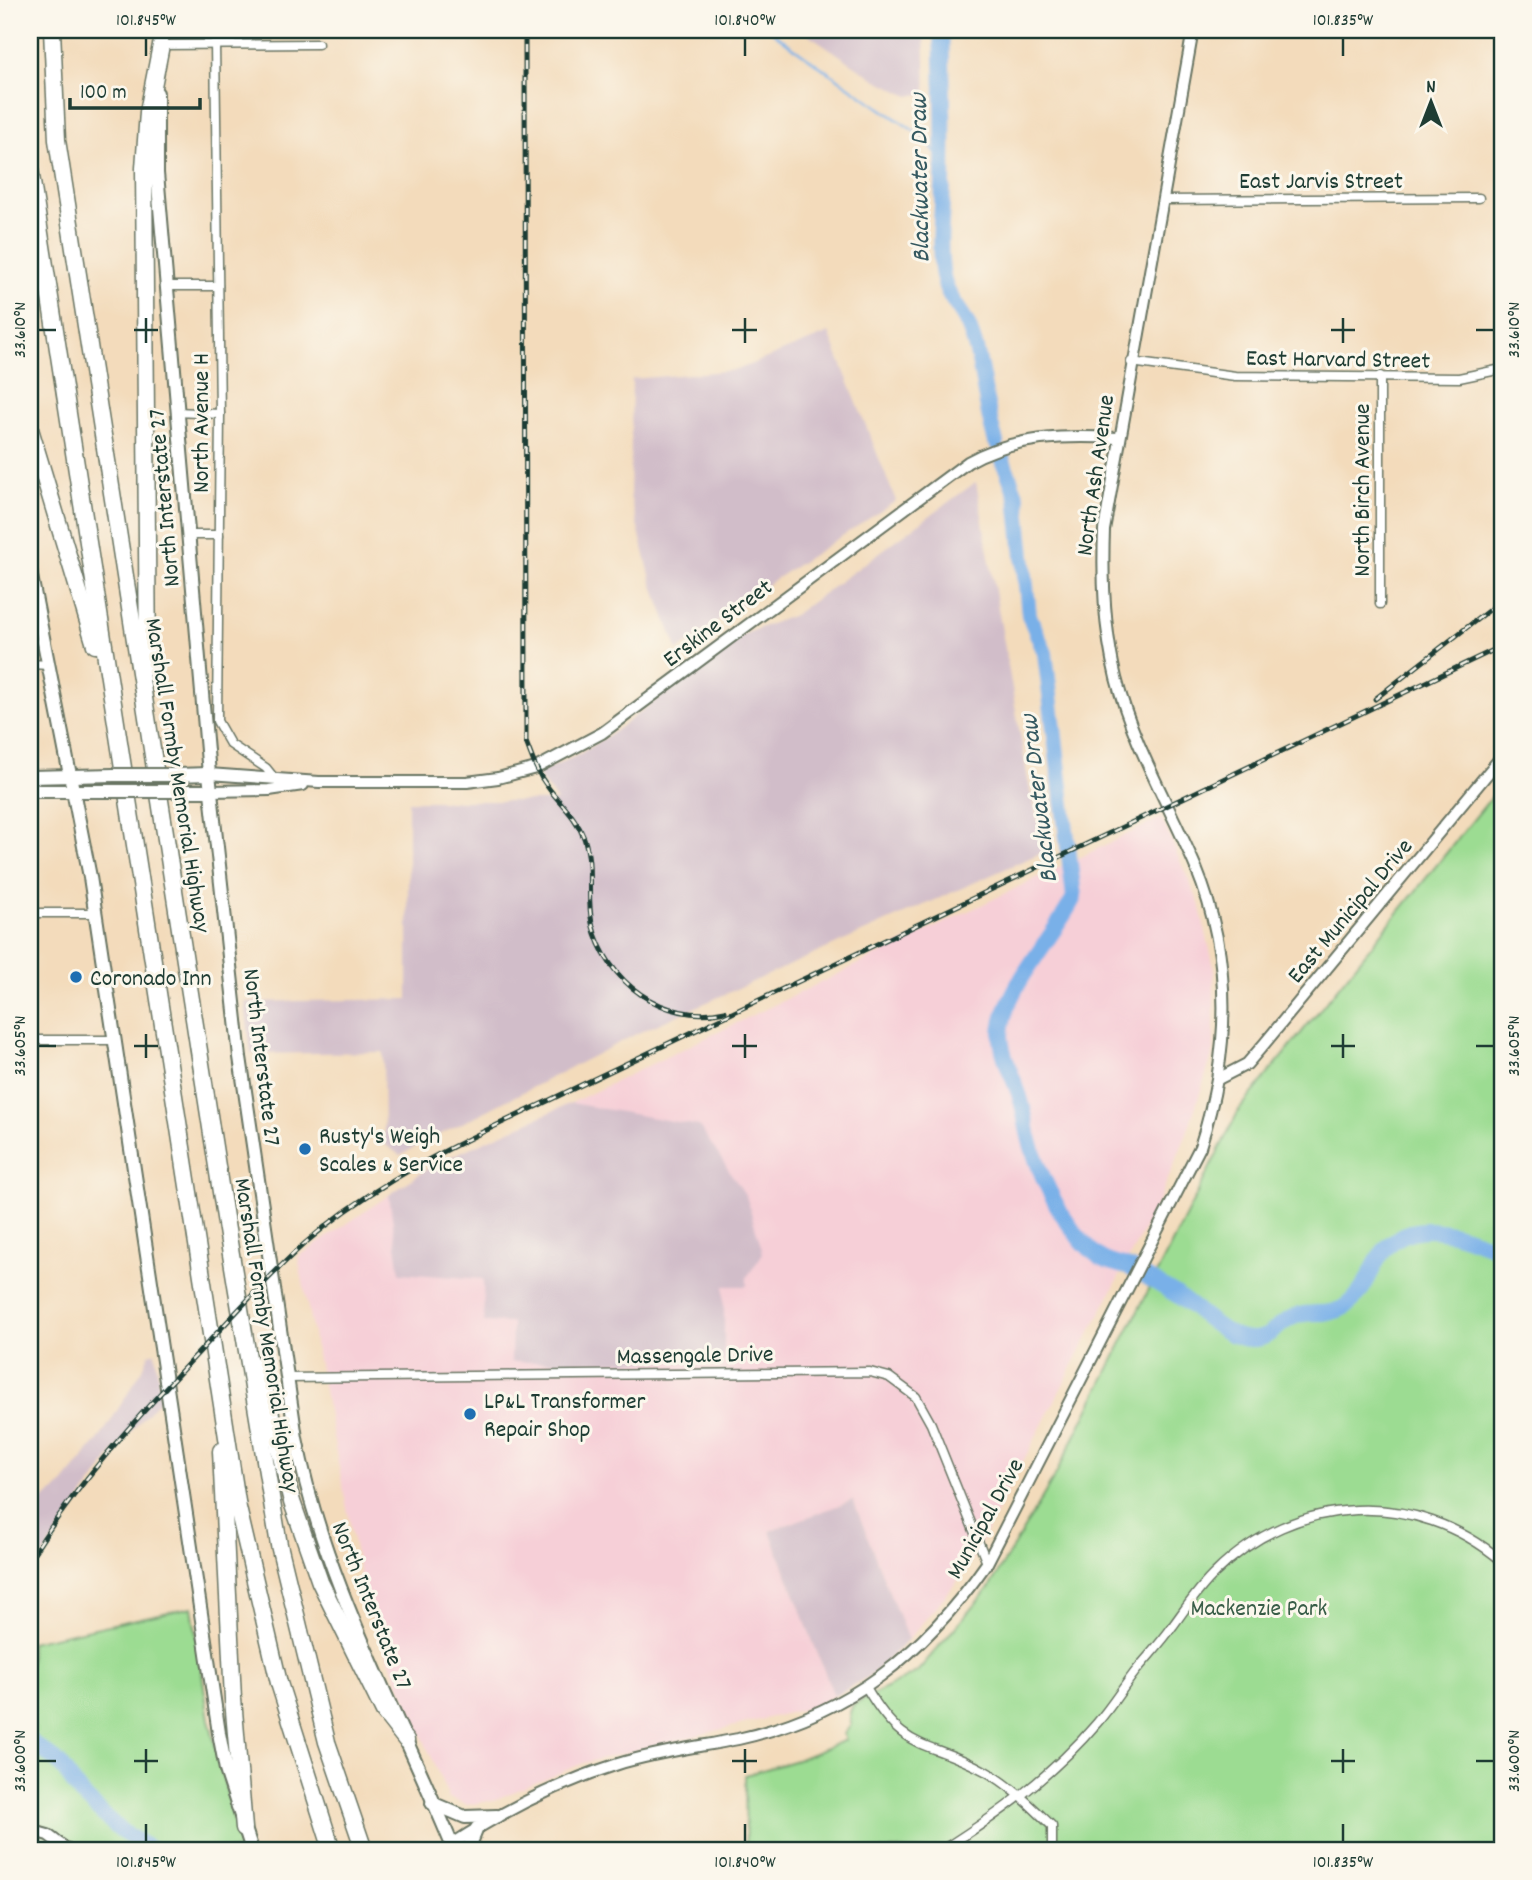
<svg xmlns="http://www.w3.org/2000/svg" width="1532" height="1880" viewBox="0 0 1532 1880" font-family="Dekko,sans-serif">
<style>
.built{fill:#f6cfd7}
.industrial{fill:#d1bdc9}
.green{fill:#9cdc92;stroke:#5e8c63;stroke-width:2}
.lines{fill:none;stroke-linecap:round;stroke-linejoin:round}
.stream{stroke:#79b0e8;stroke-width:2.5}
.river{stroke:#79b0e8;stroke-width:16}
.minor-casing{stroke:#697463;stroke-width:11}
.tertiary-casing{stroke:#697463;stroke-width:14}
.secondary-casing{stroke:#697463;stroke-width:16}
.motorway-casing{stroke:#697463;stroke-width:19}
.minor{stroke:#fff;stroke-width:8}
.tertiary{stroke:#fff;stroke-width:10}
.secondary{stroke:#fff;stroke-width:12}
.motorway{stroke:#fff;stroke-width:16}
.rail-casing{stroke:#1f3d34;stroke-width:5}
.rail{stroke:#fbf7ec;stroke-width:2.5;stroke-dasharray:8;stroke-linecap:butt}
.secondary-bridge-casing{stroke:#697463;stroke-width:16;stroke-linecap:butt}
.secondary-bridge{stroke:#fff;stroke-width:12}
.ticks{fill:none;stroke:#1f3d34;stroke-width:2.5}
.poi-dot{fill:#1f6fb2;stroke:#fbf7ec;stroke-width:2.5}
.labels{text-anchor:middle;stroke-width:6;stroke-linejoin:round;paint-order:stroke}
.street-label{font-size:24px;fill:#1f3d34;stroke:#fbf7ec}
.poi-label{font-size:24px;fill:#1f3d34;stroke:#fbf7ec;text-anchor:start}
.park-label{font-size:24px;fill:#385d47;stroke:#fbf7ec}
.water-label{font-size:26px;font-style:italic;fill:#365a61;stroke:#fbf7ec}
.neatline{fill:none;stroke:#1f3d34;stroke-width:2.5}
.ticks-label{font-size:18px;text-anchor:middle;fill:#1f3d34}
</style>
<rect width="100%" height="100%" fill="#fbf7ec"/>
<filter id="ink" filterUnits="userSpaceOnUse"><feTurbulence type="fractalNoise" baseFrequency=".0143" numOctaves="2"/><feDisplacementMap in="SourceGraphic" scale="14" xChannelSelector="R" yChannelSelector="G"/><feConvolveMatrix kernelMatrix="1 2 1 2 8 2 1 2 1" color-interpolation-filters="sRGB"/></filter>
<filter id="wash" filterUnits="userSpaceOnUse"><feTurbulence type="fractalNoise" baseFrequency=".00686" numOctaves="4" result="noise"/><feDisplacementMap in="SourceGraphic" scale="28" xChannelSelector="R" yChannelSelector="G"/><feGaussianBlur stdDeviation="1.57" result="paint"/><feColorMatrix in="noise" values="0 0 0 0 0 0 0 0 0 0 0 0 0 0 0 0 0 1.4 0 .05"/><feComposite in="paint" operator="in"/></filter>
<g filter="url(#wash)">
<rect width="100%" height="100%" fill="#f3dbbb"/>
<!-- built -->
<path class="built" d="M1161,818L1199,903L1214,967V1050L1186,1136L1158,1202L966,1571L908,1640L853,1500L770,1531L834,1696L813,1707L584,1763L494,1800L467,1805L449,1798L366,1606L298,1257L436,1163L571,1103Z"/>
<!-- industrial -->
<g class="industrial">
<path d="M802,30H924L926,93L909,96L875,79Z"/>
<path d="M829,333L896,501L774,580L678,651L652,583L630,496L632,379L737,370Z"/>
<path d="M976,482L1028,780L1045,851L638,1033L400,1155L384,1144L383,1052L251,1054L245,1002L408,999V801H557L537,774L578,755L614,732L742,635L794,615Z"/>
<path d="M571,1103L699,1126L746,1196L763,1253L747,1277V1286H724V1361L511,1362L512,1323L484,1322L483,1279L400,1273L389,1195L436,1163Z"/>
<path d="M155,1352L161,1398L115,1450L30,1573V1511L61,1486L102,1435L143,1369L149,1354Z"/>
<path d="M853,1500L908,1640L871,1675L834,1696L770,1531Z"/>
</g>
<!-- green -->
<g class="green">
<path d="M1502,784V1850H746L745,1775L797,1760L846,1740L844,1734L851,1725L850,1712L853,1705L917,1672L989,1588L1056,1474L1239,1110Z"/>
<path d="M192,1607L209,1720L241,1850H30V1642Z"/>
</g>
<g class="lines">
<!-- stream -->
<path class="stream" d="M770,30C805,57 843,82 880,108C905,126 928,135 943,164"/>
<!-- river -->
<g class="river">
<path d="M941,30C943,82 944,133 943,185C942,216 937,250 944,281C948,298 960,308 967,323C984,361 983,403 996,442"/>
<path d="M1001,455L1017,497L1029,615L1045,653L1074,897C1055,937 1000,992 1001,1037C1002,1057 1014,1079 1020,1097C1025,1113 1026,1128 1031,1144C1043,1183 1065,1230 1098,1256C1107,1264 1121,1264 1132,1269C1147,1277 1163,1287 1178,1296C1200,1311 1226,1341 1255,1339C1272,1338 1280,1321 1296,1316C1313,1310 1331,1317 1346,1306C1361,1296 1368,1278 1376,1263C1404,1209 1459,1234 1502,1250"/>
<path d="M30,1741L59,1763L81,1794L121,1831L152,1850"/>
</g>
</g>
</g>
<g filter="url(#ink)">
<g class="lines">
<!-- minor casing -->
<g class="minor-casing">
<g id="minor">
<path d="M215,43L220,414L217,721L230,744L266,768L274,778"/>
<path d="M161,45L318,44"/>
<path d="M1163,200L1479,198"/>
<path d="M165,286H218"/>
<path d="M1131,362L1235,376L1459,378L1502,369"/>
<path d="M176,412L220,414"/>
<path d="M188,535H219"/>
<path d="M1380,604V376"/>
<path d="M30,664L49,665"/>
<path d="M30,913H96"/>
<path d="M30,1040H116"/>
<path d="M287,1378L870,1372L889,1377L916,1397L931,1424L987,1563"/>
<path d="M866,1687C906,1756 925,1738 985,1771C1011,1785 1031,1806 1052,1826V1850"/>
<path d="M942,1850C999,1814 1053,1775 1097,1723C1111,1707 1122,1689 1135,1672C1147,1657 1161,1643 1172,1627C1186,1608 1198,1589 1215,1573C1295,1494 1416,1488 1502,1561"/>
</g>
</g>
<!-- tertiary casing -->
<g class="tertiary-casing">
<g id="tertiary">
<path d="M209,774L319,782H467L498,778L536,768L602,733L968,462C1015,436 1065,435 1118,438"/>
<path d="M211,791L269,790L303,785"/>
<path d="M1218,1079L1247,1064L1265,1043L1502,756"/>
<path d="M30,1830L48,1835L68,1850"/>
<path d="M451,1845C504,1810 558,1783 618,1764C657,1752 698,1747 738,1739C849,1714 923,1655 987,1563L1200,1147C1230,1054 1234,960 1196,868C1169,804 1133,745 1116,678C1104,628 1102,581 1104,530L1193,30"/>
</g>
</g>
<!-- secondary casing -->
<g class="secondary-casing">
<g id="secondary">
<path d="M160,51L164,30"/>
<path d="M157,93V173L209,774L240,1057L296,1438C324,1583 399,1715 454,1850"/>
<path d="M30,571L90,877L219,1733L226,1770L252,1850"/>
<path d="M176,775L209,774"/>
<path d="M30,777L114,775"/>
<path d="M30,788L38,791H106"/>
<path d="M179,791H211"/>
<path d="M432,1803L465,1817L497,1816"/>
<path d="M468,1850L477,1828"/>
</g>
</g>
<!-- motorway casing -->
<g class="motorway-casing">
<g id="motorway">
<path d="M52,30L57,140L226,1224L279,1545L327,1742L364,1850"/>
<path d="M30,169L238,1508L279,1683L332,1850"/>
<path d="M30,429L95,645"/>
<path d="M148,667L144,168L148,112L161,45"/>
<path d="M259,1365L292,1502L320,1582L384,1712L406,1740"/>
<path d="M221,1451L233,1699L244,1828"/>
</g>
</g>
<!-- minor -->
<use href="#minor" class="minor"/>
<!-- tertiary -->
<use href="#tertiary" class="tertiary"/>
<!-- secondary -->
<use href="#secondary" class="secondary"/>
<!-- motorway -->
<use href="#motorway" class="motorway"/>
<!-- rail casing -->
<g class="rail-casing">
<g id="rail">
<path d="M525,30L526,742C532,758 537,773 547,786C560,804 576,816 584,838C594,866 586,895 592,923C606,982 664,1025 725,1011"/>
<path d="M1375,699L1502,600"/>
<path d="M30,1559C75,1487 128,1427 186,1366C225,1325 262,1282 304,1244C360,1195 426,1159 493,1127L1502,646"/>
</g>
</g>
<!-- rail -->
<use href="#rail" class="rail"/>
<!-- secondary-bridge casing -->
<g class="secondary-bridge-casing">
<g id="secondary-bridge">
<path d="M114,775H176"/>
<path d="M106,791H179"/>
</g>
</g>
<!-- secondary-bridge -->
<use href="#secondary-bridge" class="secondary-bridge"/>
</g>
</g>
<!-- ticks -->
<path class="ticks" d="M146,38V56M745,38V56M1343,38V56M146,318V343M745,318V343M1343,318V343M38,330H56M134,330H158M732,330H757M1331,330H1355M1476,330H1494M146,1034V1058M745,1034V1058M1343,1034V1058M38,1046H56M134,1046H158M732,1046H757M1331,1046H1355M1476,1046H1494M146,1749V1773M745,1749V1773M1343,1749V1773M38,1761H56M134,1761H158M732,1761H757M1331,1761H1355M1476,1761H1494M146,1824V1842M745,1824V1842M1343,1824V1842"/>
<!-- markers -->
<g class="poi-dot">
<circle cx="76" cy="977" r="7"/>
<circle cx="305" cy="1149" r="7"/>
<circle cx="470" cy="1414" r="7"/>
</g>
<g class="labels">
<!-- street labels -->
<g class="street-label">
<text x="1321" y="188">East Jarvis Street</text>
<text transform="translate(1338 358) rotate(1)" y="8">East Harvard Street</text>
<text transform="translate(200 423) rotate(-90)" y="8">North Avenue H</text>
<text transform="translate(1094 475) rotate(-82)" y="8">North Ash Avenue</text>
<text transform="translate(1361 490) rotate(-90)" y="8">North Birch Avenue</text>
<text transform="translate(163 498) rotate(-95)" y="8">North Interstate 27</text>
<text transform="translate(717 622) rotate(-37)" y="8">Erskine Street</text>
<text transform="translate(179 775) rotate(81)" y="8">Marshall Formby Memorial Highway</text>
<text transform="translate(1349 910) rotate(-50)" y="8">East Municipal Drive</text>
<text transform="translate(263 1057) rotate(83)" y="8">North Interstate 27</text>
<text transform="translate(268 1335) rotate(81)" y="8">Marshall Formby Memorial Highway</text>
<text transform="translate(695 1354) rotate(-1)" y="8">Massengale Drive</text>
<text transform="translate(984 1518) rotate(-61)" y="8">Municipal Drive</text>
<text transform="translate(373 1605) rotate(68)" y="8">North Interstate 27</text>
</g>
<!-- poi labels -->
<g class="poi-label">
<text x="90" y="985">Coronado Inn</text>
<text x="319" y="1143">Rusty's Weigh<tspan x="319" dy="28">Scales &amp; Service</tspan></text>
<text x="484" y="1408">LP&amp;L Transformer<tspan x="484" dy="28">Repair Shop</tspan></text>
</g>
<!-- park labels -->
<g class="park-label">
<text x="1259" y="1615">Mackenzie Park</text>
</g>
<!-- water labels -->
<g class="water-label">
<text transform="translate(918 178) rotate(-91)" y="9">Blackwater Draw</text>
<text transform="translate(1037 799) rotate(-97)" y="9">Blackwater Draw</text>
</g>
</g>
<!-- margin -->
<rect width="1532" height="1880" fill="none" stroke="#fbf7ec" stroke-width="77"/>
<!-- north arrow -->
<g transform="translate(1431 102)" stroke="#fbf7ec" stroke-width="5" paint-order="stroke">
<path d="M0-5L12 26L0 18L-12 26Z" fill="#1f3d34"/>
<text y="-10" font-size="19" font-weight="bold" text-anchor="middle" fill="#1f3d34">N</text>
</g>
<!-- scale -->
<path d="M70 98v10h130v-10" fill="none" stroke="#1f3d34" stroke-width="3.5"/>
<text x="80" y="98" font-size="21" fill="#1f3d34" stroke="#fbf7ec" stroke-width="5" paint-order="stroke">100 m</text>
<rect x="38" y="38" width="1456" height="1804" class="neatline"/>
<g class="ticks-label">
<text x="146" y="25">101.845°W</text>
<text x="745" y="25">101.840°W</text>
<text x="1343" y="25">101.835°W</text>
<text transform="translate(19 330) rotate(-90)" y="6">33.610°N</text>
<text transform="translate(1513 330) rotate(-90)" y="6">33.610°N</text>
<text transform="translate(19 1046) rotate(-90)" y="6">33.605°N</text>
<text transform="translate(1513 1046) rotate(-90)" y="6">33.605°N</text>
<text transform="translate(19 1761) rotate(-90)" y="6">33.600°N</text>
<text transform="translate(1513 1761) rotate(-90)" y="6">33.600°N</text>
<text x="146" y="1867">101.845°W</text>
<text x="745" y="1867">101.840°W</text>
<text x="1343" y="1867">101.835°W</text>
</g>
</svg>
